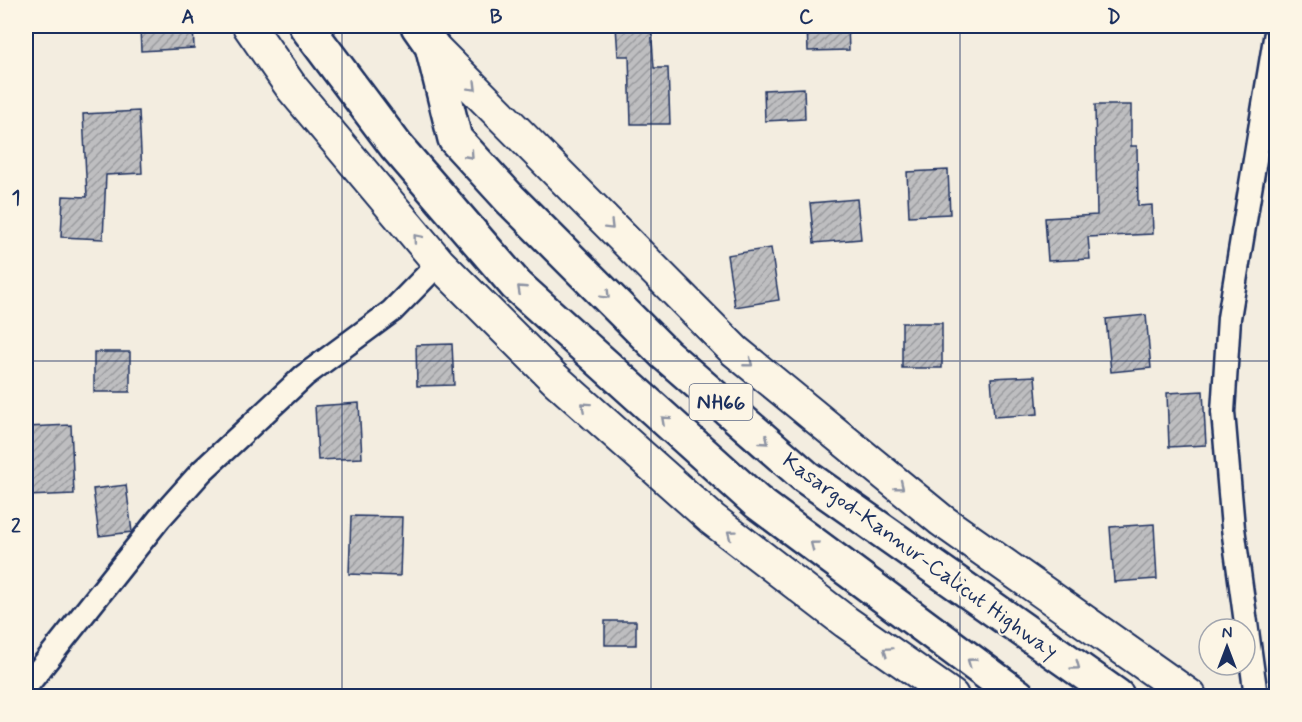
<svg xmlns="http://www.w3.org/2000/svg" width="1302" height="722" viewBox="0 0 1302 722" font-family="Mynerve,sans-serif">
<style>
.building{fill:url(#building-hatch);stroke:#1b2f5e;stroke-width:1.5}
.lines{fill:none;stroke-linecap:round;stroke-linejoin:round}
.street-casing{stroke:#1b2f5e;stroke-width:27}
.secondary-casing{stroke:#1b2f5e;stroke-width:36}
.highway-casing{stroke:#1b2f5e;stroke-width:38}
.street{stroke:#fcf5e5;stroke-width:22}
.secondary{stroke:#fcf5e5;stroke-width:32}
.highway{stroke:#fcf5e5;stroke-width:33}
.oneway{stroke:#8c92a2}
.grid{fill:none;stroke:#1b2f5e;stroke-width:1.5;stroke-opacity:0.55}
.labels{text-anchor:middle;stroke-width:4.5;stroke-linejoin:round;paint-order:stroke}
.shield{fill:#fcf5e5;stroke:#5e6a86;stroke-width:1.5}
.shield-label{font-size:21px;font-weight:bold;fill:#1b2f5e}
.street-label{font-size:22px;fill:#1b2f5e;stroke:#fcf5e5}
.neatline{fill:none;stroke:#1b2f5e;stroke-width:2}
.grid-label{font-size:20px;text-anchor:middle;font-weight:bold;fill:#1b2f5e}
</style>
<defs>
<pattern id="building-hatch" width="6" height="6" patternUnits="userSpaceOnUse" patternTransform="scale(1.5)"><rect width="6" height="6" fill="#bebec0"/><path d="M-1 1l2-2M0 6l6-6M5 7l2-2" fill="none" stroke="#9a9b9f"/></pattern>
</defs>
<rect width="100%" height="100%" fill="#f3ede0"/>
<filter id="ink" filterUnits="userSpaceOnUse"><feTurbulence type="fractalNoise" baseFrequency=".0167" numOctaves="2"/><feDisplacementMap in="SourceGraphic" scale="12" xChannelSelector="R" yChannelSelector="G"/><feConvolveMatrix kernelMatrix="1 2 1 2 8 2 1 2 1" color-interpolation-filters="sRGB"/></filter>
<g filter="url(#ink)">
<!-- building -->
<g class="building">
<path d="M140,26H193L194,48L141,51Z"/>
<path d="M616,26H651L654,68H668L670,124H631L629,56H618Z"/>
<path d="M807,26H848L849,50L808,51Z"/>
<path d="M804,88L805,119L765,121L764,90Z"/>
<path d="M1095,105H1131V146H1137L1138,206L1152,205L1153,234L1088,237L1090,259L1048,261L1045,218L1097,215Z"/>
<path d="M139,111L142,173L106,175L103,239L61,237L63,196L87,197L83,114Z"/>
<path d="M948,170L950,214L909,216L907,172Z"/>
<path d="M857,199L861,239L814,243L810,203Z"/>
<path d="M771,248L779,300L735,307L727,255Z"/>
<path d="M1146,315L1151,368L1111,372L1106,319Z"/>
<rect x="902" y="323" width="40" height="45"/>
<path d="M452,344L454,385L417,386L416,345Z"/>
<rect x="94" y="352" width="36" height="40"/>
<path d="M1035,376L1038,414L994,417L991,378Z"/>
<path d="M1203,391L1206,445L1169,447L1167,393Z"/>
<path d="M359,403L362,458L318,460L315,406Z"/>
<path d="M71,425L74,494L27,496L26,427Z"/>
<path d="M126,485L132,532L99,536L93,489Z"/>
<path d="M351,516L402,517L400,576L349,574Z"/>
<path d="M1154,524L1157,579L1114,582L1110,527Z"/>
<rect x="605" y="621" width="31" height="24"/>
</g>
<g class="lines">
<!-- street casing -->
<g class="street-casing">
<g id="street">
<path d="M26,682L28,684L159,519L202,471L304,376L392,311L439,263"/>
<path d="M1256,696L1233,528L1223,412L1229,318L1276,32"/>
</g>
</g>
<!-- secondary casing -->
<g class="secondary-casing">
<g id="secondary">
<path d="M249,26L292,88L439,263L555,379L712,519L846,622L952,696"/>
<path d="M432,46L735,351L941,520L1190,696"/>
</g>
</g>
<!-- highway casing -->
<g class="highway-casing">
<g id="highway">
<path d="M306,26L396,146L516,285L757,502L1018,696"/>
<path d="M418,26L432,46L455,139L510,199L665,354L806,477L1117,696"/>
</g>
</g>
<!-- street -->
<use href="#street" class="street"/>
<!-- secondary -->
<use href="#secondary" class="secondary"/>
<!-- highway -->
<use href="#highway" class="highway"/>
</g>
<!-- one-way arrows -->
<defs><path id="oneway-chevron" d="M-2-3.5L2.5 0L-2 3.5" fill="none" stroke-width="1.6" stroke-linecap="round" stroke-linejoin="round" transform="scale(1.5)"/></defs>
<g class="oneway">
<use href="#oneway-chevron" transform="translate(473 87) rotate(45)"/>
<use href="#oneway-chevron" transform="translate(470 155) rotate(48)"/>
<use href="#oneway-chevron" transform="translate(610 226) rotate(45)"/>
<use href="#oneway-chevron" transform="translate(417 238) rotate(-130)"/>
<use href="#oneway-chevron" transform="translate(521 289) rotate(-137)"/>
<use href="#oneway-chevron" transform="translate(606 295) rotate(45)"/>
<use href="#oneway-chevron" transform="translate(749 363) rotate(39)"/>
<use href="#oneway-chevron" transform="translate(585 406) rotate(-138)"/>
<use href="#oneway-chevron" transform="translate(665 420) rotate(-138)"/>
<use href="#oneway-chevron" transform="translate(765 441) rotate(41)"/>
<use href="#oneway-chevron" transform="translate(900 486) rotate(39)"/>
<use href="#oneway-chevron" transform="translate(731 534) rotate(-143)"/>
<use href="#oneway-chevron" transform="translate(814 545) rotate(-143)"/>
<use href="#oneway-chevron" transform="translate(887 651) rotate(-145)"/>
<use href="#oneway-chevron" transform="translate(971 662) rotate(-144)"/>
<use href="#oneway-chevron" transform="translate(1076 666) rotate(36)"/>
</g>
</g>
<!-- grid -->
<path class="grid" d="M342,26V696M651,26V696M960,26V696M26,361H1276"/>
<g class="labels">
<!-- shield labels -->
<rect class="shield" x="689.5" y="384" width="63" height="36" rx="4.5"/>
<g class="shield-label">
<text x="721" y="409">NH66</text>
</g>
<!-- street labels -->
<g class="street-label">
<text transform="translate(921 555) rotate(36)" y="8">Kasargod-Kannur-Calicut Highway</text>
</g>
</g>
<!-- margin -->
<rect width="1302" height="722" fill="none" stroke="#fcf5e5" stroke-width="66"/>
<!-- north arrow -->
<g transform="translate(1227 647)"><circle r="28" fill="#fcf5e5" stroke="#a2a6af" stroke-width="1.5"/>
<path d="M0-4.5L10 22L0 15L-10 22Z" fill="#1b2f5e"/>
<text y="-9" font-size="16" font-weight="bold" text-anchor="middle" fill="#1b2f5e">N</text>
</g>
<rect x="33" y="33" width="1236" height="656" class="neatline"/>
<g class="grid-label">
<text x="188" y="23">A</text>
<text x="496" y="23">B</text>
<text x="806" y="23">C</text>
<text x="1114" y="23">D</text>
<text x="16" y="204">1</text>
<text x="16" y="532">2</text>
</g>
</svg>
